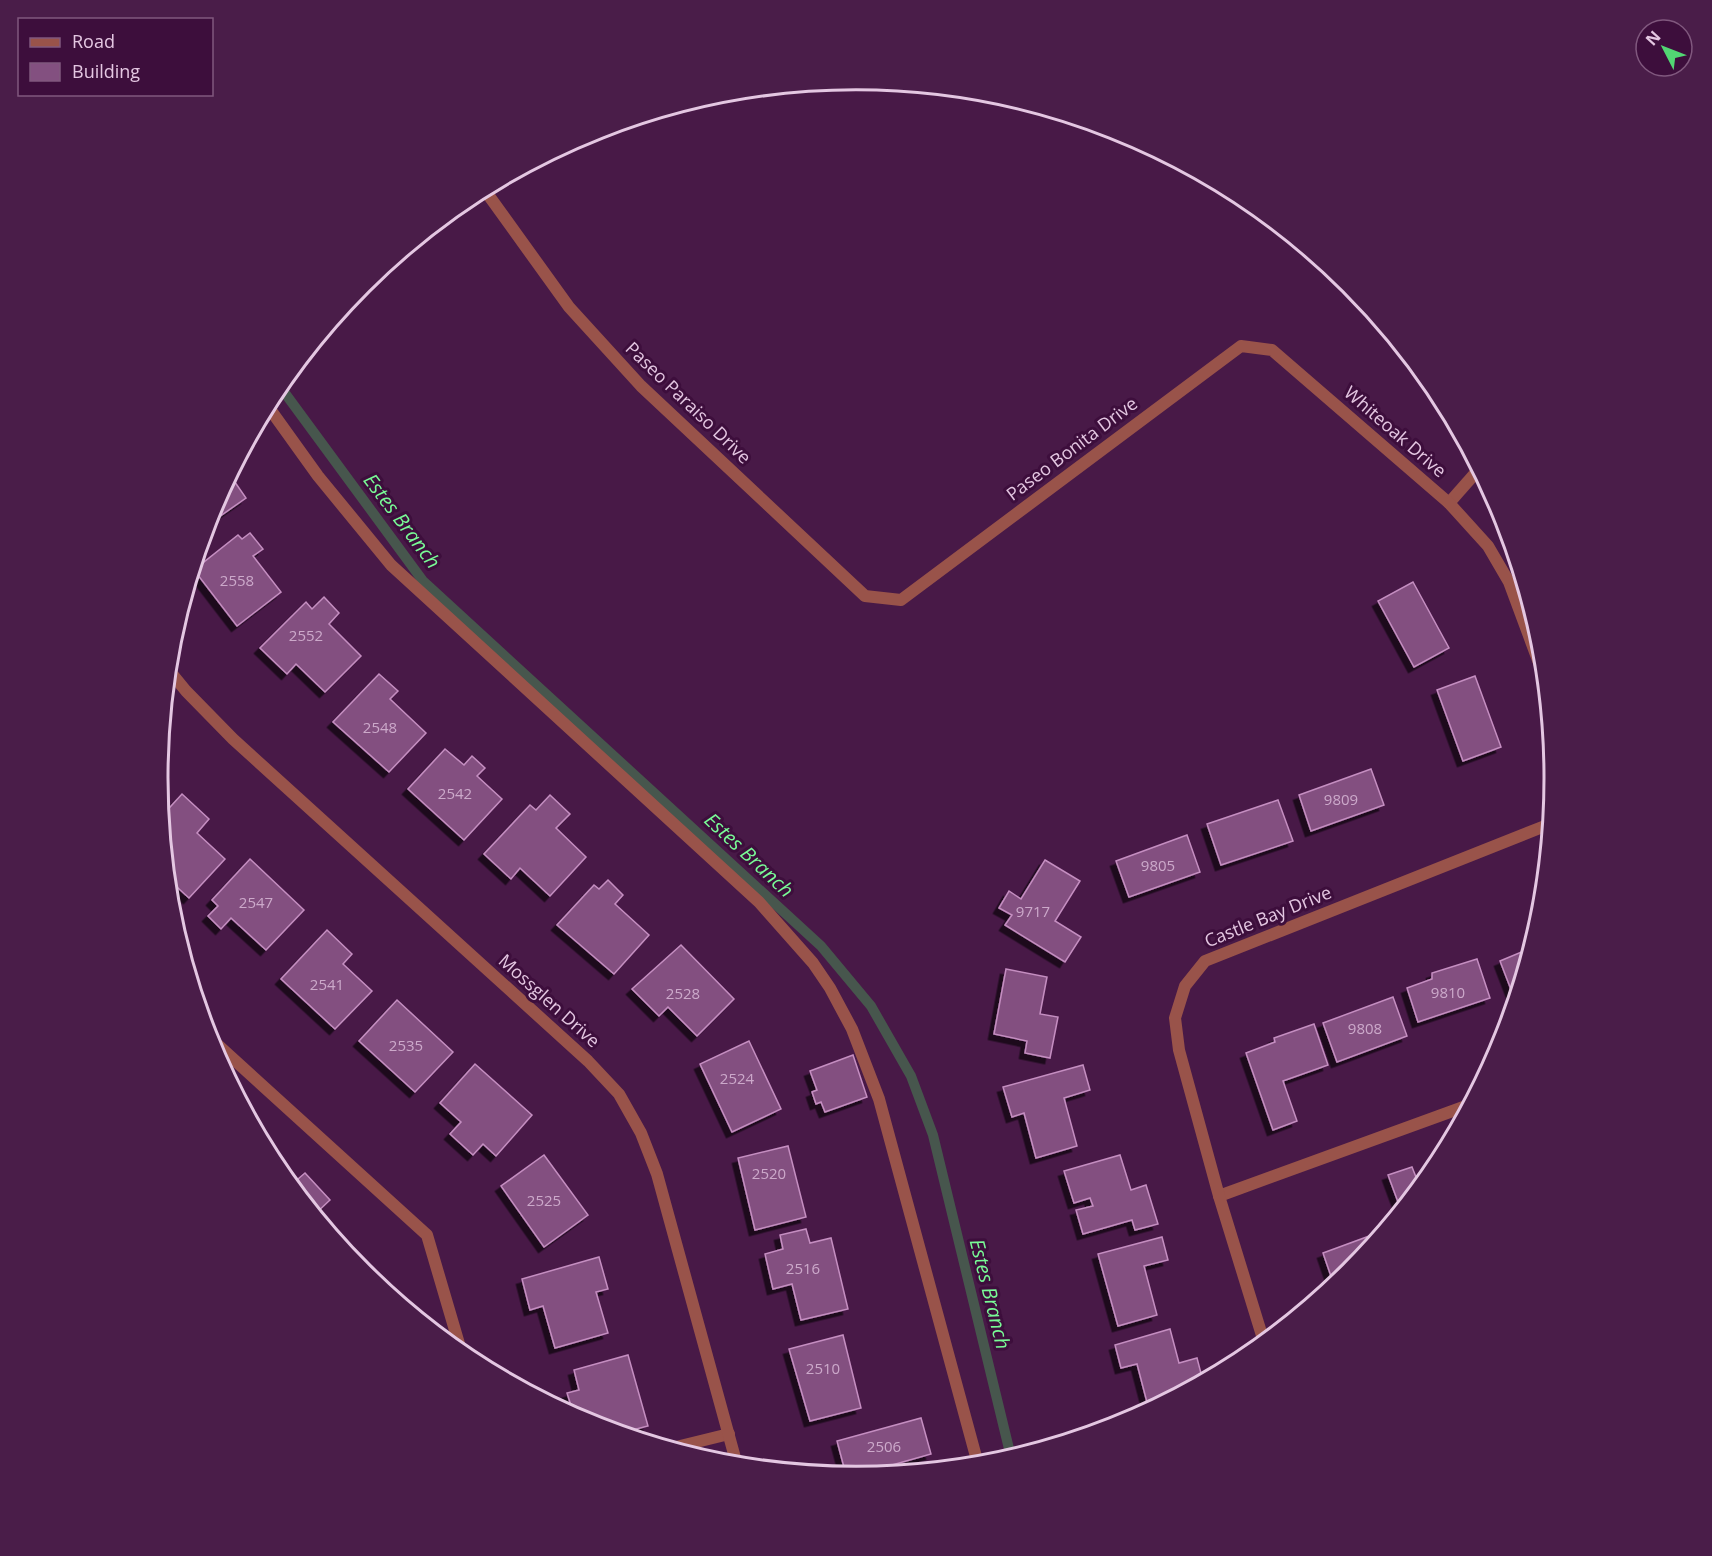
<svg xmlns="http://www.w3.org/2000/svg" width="1712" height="1556" viewBox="0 0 1712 1556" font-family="'Open Sans',sans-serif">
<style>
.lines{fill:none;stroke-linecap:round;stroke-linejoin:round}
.stream{stroke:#47564d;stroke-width:10}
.building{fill:#835080;stroke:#c58ec1;stroke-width:1.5;filter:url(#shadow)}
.lane{stroke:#99534a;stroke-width:12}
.street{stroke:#99534a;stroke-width:12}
.labels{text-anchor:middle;stroke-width:6;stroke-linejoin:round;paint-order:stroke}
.number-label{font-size:15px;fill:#cca9ca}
.street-label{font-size:18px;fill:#e4c7e2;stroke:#3d0e3c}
.water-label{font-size:20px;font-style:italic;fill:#79fa96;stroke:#3d0e3c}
.rim{fill:none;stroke:#e4c7e2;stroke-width:3}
</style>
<defs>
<filter id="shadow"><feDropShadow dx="-5.5" dy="5.5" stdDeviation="0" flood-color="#0009"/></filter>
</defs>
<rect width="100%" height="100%" fill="#481947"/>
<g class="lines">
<!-- stream -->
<path class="stream" d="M279,385L423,581L821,946L871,1006L911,1076L933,1135L1011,1457"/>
</g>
<!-- building -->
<g class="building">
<path d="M230,475L246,498L206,526L211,510Z"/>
<path d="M250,533L263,549L253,556L281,592L237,626L194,570L238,535L242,539Z"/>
<path d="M1413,582L1449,648L1414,667L1378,601Z"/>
<path d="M324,597L339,613L329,624L361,656L325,692L296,664L287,674L260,648L306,602L312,609Z"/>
<path d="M379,674L398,691L390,699L426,733L389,772L333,722Z"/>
<path d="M1475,676L1501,747L1463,761L1437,690Z"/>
<path d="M445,749L464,765L472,756L485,768L477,776L502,799L464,840L408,789Z"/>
<path d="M1371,769L1384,805L1311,831L1299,795Z"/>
<path d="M182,794L209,819L197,833L225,859L189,898L167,878L161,817Z"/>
<path d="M550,795L570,814L556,828L586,857L550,896L520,868L511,879L484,854L530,805L536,810Z"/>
<path d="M1278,800L1293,841L1221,865L1207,824Z"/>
<path d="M1187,835L1200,872L1129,897L1116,861Z"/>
<path d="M250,859L304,910L266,950L231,918L221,929L208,916L218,906L212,900Z"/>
<path d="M1045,860L1080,881L1055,921L1081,937L1065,962L1005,925L1012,915L999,908L1009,891L1021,899Z"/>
<path d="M608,880L623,895L615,904L649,935L614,974L557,925L594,885L599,889Z"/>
<path d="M327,930L352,954L343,964L372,991L335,1029L281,979Z"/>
<path d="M681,945L734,999L697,1036L668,1007L659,1016L632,989Z"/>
<path d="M1531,948L1515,1000L1500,961Z"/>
<path d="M1477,959L1490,998L1418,1022L1407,988L1432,979V973Z"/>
<path d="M1006,969L1047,977L1040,1014L1058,1017L1050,1058L1025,1053L1027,1041L994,1034Z"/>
<path d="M1393,997L1407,1036L1337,1062L1323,1023Z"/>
<path d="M397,1000L453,1052L415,1092L359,1041Z"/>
<path d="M1314,1024L1328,1065L1283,1081L1297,1121L1273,1130L1246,1053L1275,1042L1274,1038Z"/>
<path d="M749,1041L781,1109L732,1132L700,1064Z"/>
<path d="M853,1055L867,1097L825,1112L821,1102L816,1104L812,1092L817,1090L810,1071Z"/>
<path d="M475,1064L532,1115L496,1156L483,1144L473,1155L450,1134L461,1122L440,1103Z"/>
<path d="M1083,1065L1090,1090L1064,1098L1077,1146L1036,1158L1024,1113L1012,1117L1003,1087Z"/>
<path d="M788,1146L806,1217L755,1230L738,1158Z"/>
<path d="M544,1155L588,1215L544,1247L501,1186Z"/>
<path d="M1120,1155L1131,1190L1146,1185L1158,1224L1135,1230L1132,1220L1083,1234L1076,1210L1093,1206L1090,1198L1074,1203L1064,1171Z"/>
<path d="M1412,1167L1418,1182L1426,1179L1401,1210L1388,1175Z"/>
<path d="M305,1173L330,1200L315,1214L291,1185Z"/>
<path d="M806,1229L810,1243L831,1238L848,1309L801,1320L792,1284L773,1289L765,1254L783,1249L780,1235Z"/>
<path d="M1383,1231L1350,1272L1334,1285L1323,1253Z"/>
<path d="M1162,1237L1168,1260L1144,1266L1157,1315L1118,1326L1098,1254Z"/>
<path d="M599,1257L608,1289L596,1292L608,1333L555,1348L543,1306L530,1310L522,1279Z"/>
<path d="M1170,1329L1179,1363L1197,1358L1203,1381L1149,1410L1137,1364L1121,1368L1115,1345Z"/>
<path d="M843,1335L861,1408L810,1421L789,1349Z"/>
<path d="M628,1355L648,1426L621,1433L589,1423L587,1418L582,1420L574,1415L567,1393L579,1390L574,1370Z"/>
<path d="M921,1418L931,1454L885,1467L887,1473L856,1476L832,1474L845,1471L837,1441Z"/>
</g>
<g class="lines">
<!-- lane -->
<g class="lane">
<path d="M267,405L318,476L391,565L759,902L813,963L830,988L852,1029L879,1099L978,1464"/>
<path d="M1449,503L1479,469"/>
<path d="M208,1036L427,1235L462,1354"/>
<path d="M1219,1196L1469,1105"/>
<path d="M672,1448L729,1434"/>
</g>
<!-- street -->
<g class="street">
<path d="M484,189L569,307L641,386L865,596L901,600L1241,346L1272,350L1449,503L1488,546L1509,582L1545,679"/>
<path d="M168,669L186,691L233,739L588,1061L619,1094L641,1133L657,1174L737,1465"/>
<path d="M1264,1342L1219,1196L1179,1050L1175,1018L1185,986L1205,961L1550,824"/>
</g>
</g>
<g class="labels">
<!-- number labels -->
<g class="number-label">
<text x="237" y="586">2558</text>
<text x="306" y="641">2552</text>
<text x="380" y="733">2548</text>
<text x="455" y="799">2542</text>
<text x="1341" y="805">9809</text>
<text x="1158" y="871">9805</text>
<text x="256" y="908">2547</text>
<text x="1033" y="917">9717</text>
<text x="327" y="990">2541</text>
<text x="1448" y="998">9810</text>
<text x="683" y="999">2528</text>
<text x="1365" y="1034">9808</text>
<text x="406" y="1051">2535</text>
<text x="737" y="1084">2524</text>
<text x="769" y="1179">2520</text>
<text x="544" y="1206">2525</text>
<text x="803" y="1274">2516</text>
<text x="823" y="1374">2510</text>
<text x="884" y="1452">2506</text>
</g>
<!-- street labels -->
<g class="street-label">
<text transform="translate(688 403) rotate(44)" y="6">Paseo Paraiso Drive</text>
<text transform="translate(1395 432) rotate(41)" y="6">Whiteoak Drive</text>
<text transform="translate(1072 449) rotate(-37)" y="6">Paseo Bonita Drive</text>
<text transform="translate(1268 917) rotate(-22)" y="6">Castle Bay Drive</text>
<text transform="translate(549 1001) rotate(42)" y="6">Mossglen Drive</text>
</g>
<!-- water labels -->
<g class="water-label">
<text transform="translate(402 521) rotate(53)" y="7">Estes Branch</text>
<text transform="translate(749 855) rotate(43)" y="7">Estes Branch</text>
<text transform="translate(990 1294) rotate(76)" y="7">Estes Branch</text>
</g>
</g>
<!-- crop -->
<path d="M0 0H1712V1556H0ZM168 778a688 688 0 1 1 1376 0a688 688 0 1 1-1376 0Z" fill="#4a1d49" fill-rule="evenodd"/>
<path class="rim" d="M168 778a688 688 0 1 1 1376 0a688 688 0 1 1-1376 0Z"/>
<!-- legend -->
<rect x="18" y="18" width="195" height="78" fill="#3d0e3c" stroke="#80587e" stroke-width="1.5"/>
<rect x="30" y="38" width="30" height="9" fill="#99534a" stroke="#80587e" stroke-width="1.5"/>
<text x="72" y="48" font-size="18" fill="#e4c7e2">Road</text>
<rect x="30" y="63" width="30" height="18" fill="#835080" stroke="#80587e" stroke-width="1.5"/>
<text x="72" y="78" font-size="18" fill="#e4c7e2">Building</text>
<!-- north arrow -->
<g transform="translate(1664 48) rotate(312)"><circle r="28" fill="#3d0e3c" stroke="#80587e" stroke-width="1.5"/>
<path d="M0-4.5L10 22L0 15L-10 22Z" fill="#52d673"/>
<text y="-9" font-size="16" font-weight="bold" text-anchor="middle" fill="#e4c7e2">N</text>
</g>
</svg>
